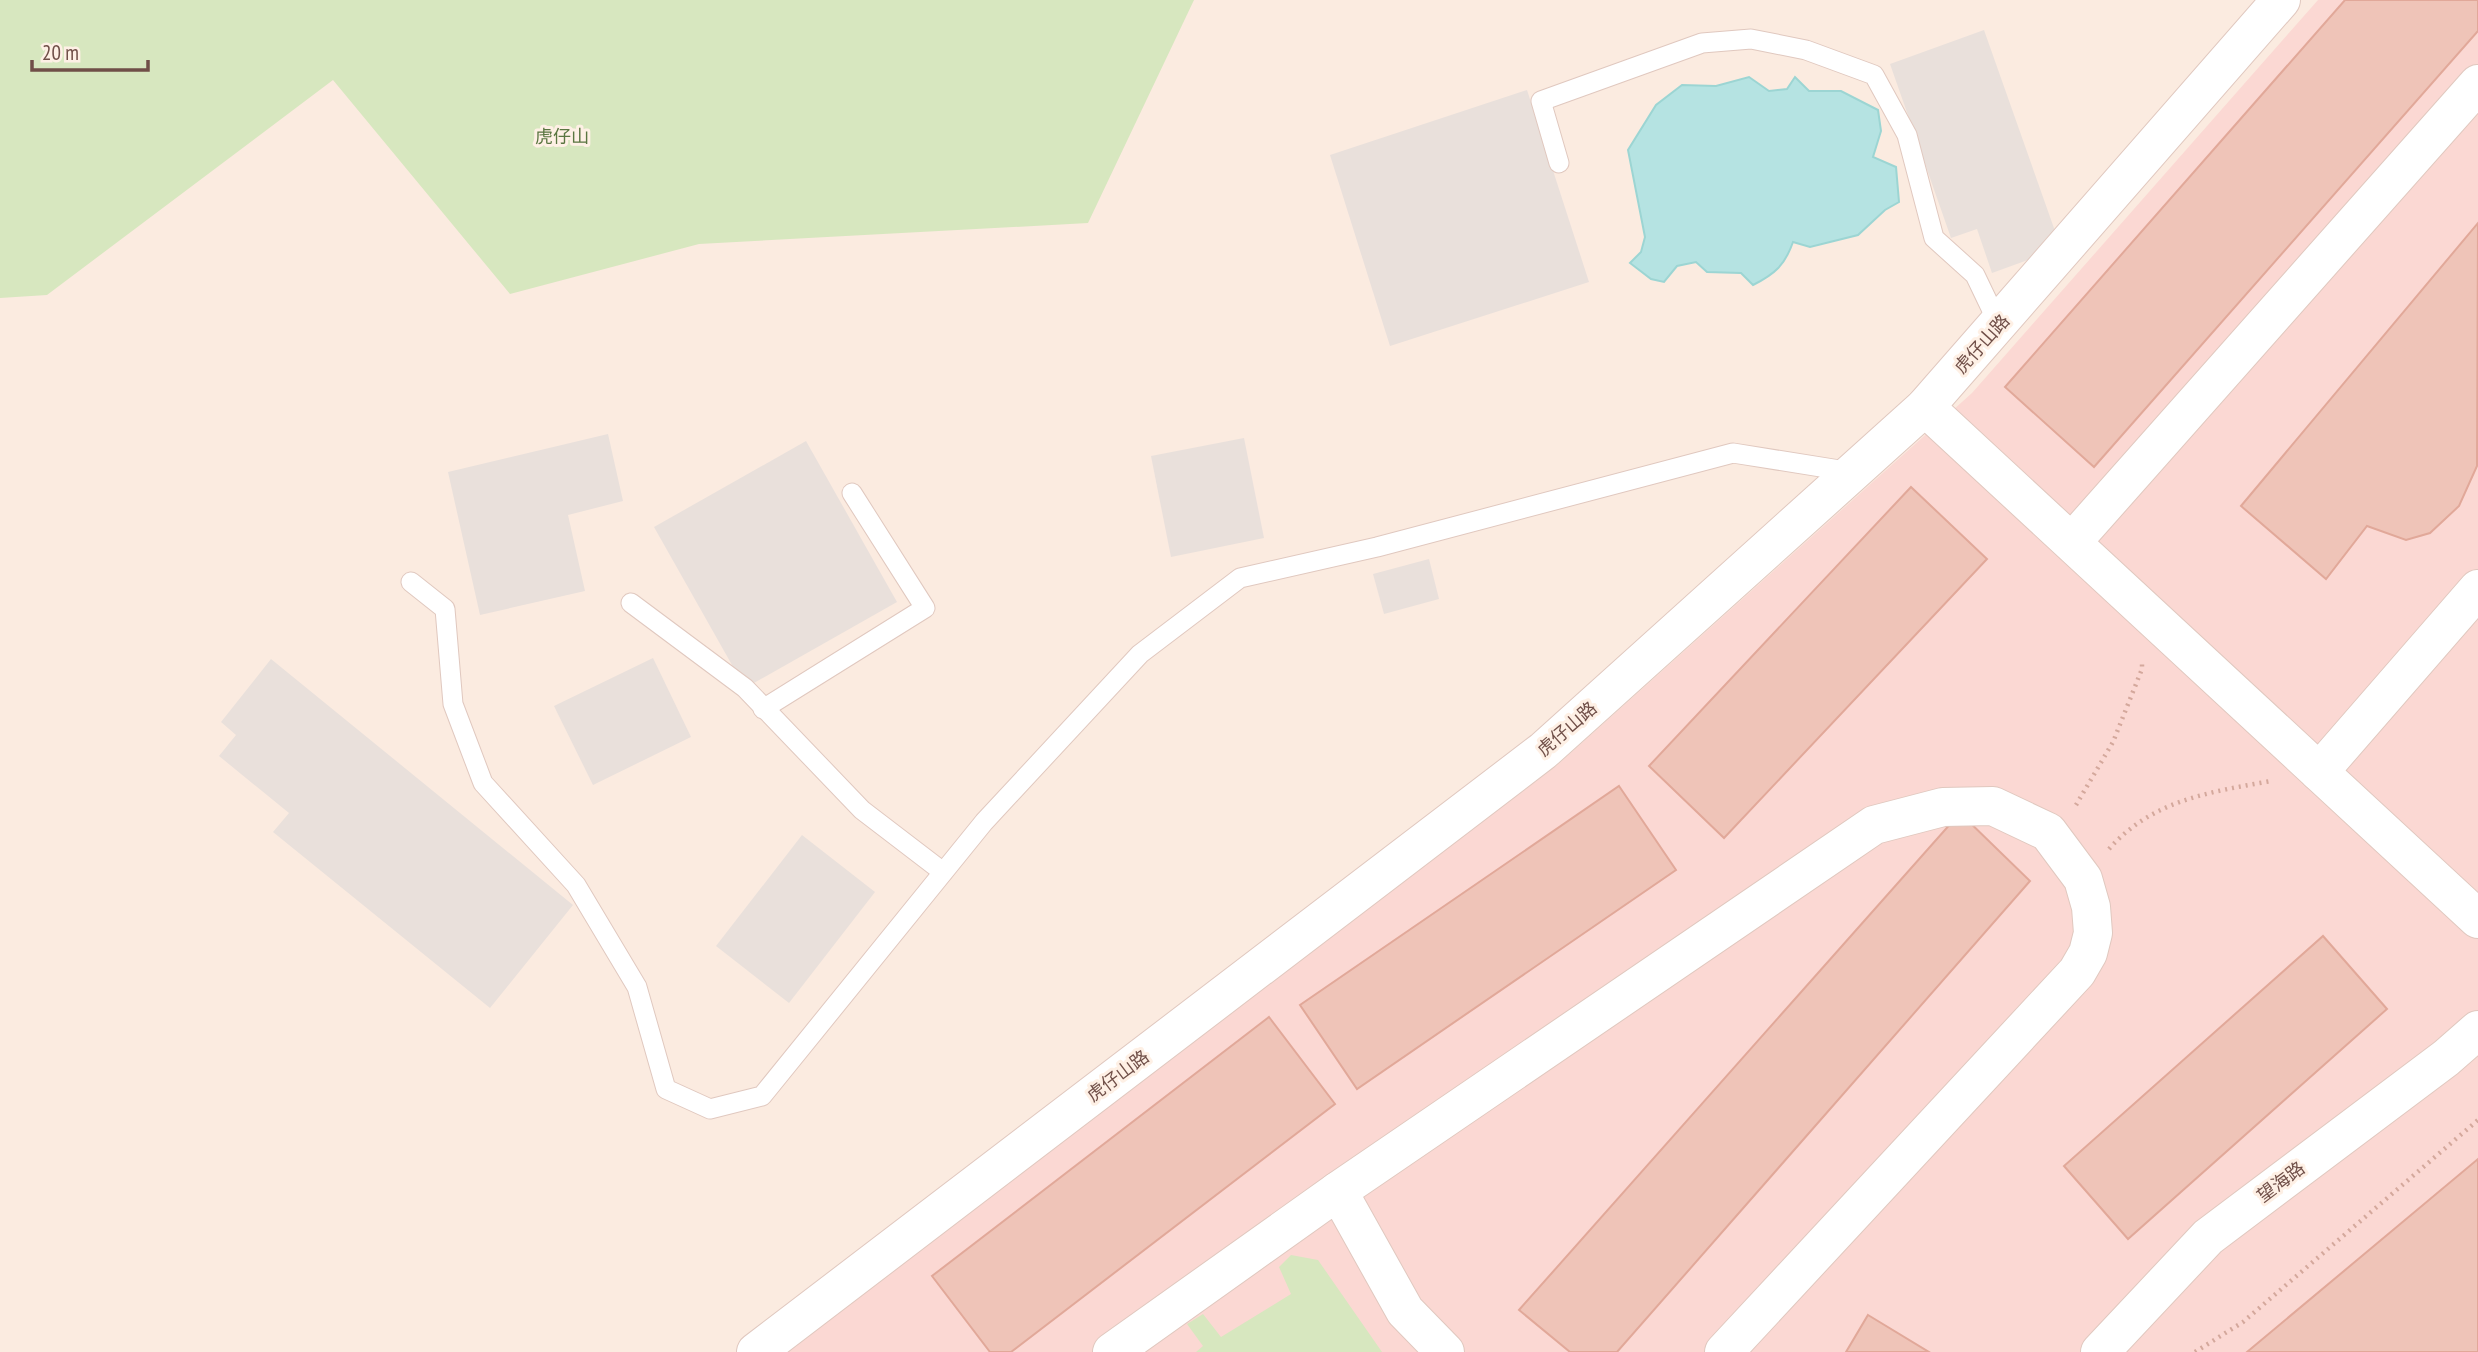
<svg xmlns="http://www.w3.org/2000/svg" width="2478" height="1352" viewBox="0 0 2478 1352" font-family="'PT Sans Narrow','Noto Sans SC',sans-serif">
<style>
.commercial{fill:#fbd8d3}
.industrial{fill:#e9e0db}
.green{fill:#d7e7bf}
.water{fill:#b5e3e2;stroke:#9cd5d3;stroke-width:2}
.building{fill:#efc4b8;stroke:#e1a899;stroke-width:2}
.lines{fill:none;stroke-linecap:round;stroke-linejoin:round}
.lane-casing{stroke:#e0c8bf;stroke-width:21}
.street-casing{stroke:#e0c8bf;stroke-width:40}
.path{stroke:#d4a89c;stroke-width:4.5;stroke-dasharray:2 5;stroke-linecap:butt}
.lane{stroke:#fff;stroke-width:19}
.street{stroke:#fff;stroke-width:38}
.labels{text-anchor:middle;stroke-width:6;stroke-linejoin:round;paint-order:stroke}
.park-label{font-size:18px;fill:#5a7641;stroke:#fef0e5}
.street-label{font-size:18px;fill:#704f48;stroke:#fef0e5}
</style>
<rect width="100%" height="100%" fill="#fbebe0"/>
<!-- commercial -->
<path class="commercial" d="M2318,0H2478V1352H772L1555,767L1972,393Z"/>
<!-- industrial -->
<g class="industrial">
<path d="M1984,30L2061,248L1992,273L1977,229L1951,238L1890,64Z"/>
<path d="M1527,90L1589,282L1390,346L1330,155Z"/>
<path d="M608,434L623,501L568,515L585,591L480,615L448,472Z"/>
<path d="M1244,438L1264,538L1171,557L1151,456Z"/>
<path d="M806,441L897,602L745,688L654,527Z"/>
<path d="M1429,559L1439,599L1384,614L1373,574Z"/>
<path d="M653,658L691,737L593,785L554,706Z"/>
<path d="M271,659L573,905L490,1008L273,832L289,813L219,756L236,735L221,722Z"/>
<path d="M802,835L875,892L789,1003L716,946Z"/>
</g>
<!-- green -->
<g class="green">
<path d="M0,0H1194L1088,223L699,244L510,294L333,80L47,295L0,298Z"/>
<path d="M1291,1255L1318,1260L1382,1352H1196L1203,1346L1187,1324L1203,1314L1221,1337L1291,1294L1279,1267Z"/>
</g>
<!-- water -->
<path class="water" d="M1749,77L1769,91L1787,89L1795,77L1809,91H1841L1878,110L1881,131L1873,157L1896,167L1899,202L1885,210L1858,235L1810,247L1793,242C1785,265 1775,274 1753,285L1741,273L1707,272L1696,262L1677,266L1664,282L1651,279L1630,263L1641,252L1645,237L1628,150L1656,105L1682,85L1716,86Z"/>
<!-- building -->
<g class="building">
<path d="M2345,0H2478V31L2094,467L2005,387Z"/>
<path d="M2478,223L2477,466L2459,506L2430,533L2406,540L2367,526L2326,579L2241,506Z"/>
<path d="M1911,487L1987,559L1724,838L1649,766Z"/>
<path d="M1619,786L1676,870L1357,1089L1300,1005Z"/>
<path d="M1960,813L2030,881L1617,1352H1570L1519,1310Z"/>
<path d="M2323,936L2387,1009L2128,1239L2064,1166Z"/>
<path d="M1269,1017L1335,1104L1011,1352H990L932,1276Z"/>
<path d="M2478,1159V1352H2247Z"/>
<path d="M1868,1315L1929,1352H1846Z"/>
</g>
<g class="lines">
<!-- lane casing -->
<g class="lane-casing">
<g id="lane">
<path d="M1559,163L1541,101L1702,43L1751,39L1806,50L1874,75L1907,135L1934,238L1975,275L1999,325"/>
<path d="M411,582L445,609L453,704L483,783L576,885L637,987L666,1089L710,1109L762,1096L984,822L1140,654L1240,578L1377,547L1733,453L1852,472"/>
<path d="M631,603L745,688L862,810L943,872"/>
<path d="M763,709L925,608L852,493"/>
</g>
</g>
<!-- street casing -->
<g class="street-casing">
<g id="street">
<path d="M1925,407L2478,919"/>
<path d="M2072,542L2478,84"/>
<path d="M2319,772L2478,589"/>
<path d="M1338,1191L1874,825L1943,807L1993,806L2048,832L2083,879L2091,907L2093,933L2088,953L2077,972L1724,1352"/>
<path d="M756,1352L1543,751L1925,407L2281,0"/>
<path d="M1112,1352L1338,1191L1405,1311L1445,1352"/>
<path d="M2100,1352L2208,1237L2446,1058L2478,1030"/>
</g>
</g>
<!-- path -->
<g class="path">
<path d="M2076,805L2113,742L2142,669V661"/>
<path d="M2109,849C2152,800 2210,792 2271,781"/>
<path d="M2195,1352L2243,1322L2478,1120"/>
</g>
<!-- lane -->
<use href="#lane" class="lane"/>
<!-- street -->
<use href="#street" class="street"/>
</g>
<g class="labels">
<!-- park labels -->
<g class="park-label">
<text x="562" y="143">虎仔山</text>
</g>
<!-- street labels -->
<g class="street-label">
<text transform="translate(1982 344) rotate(-48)" y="6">虎仔山路</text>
<text transform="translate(1567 729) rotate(-41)" y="6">虎仔山路</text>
<text transform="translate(1118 1076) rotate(-37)" y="6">虎仔山路</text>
<text transform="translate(2281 1182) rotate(-37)" y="6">望海路</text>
</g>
</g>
<!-- scale -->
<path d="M32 60v10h116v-10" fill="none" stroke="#704f48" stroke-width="3.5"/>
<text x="42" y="60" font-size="21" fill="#704f48" stroke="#fef0e5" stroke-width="5" paint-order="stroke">20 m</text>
</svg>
